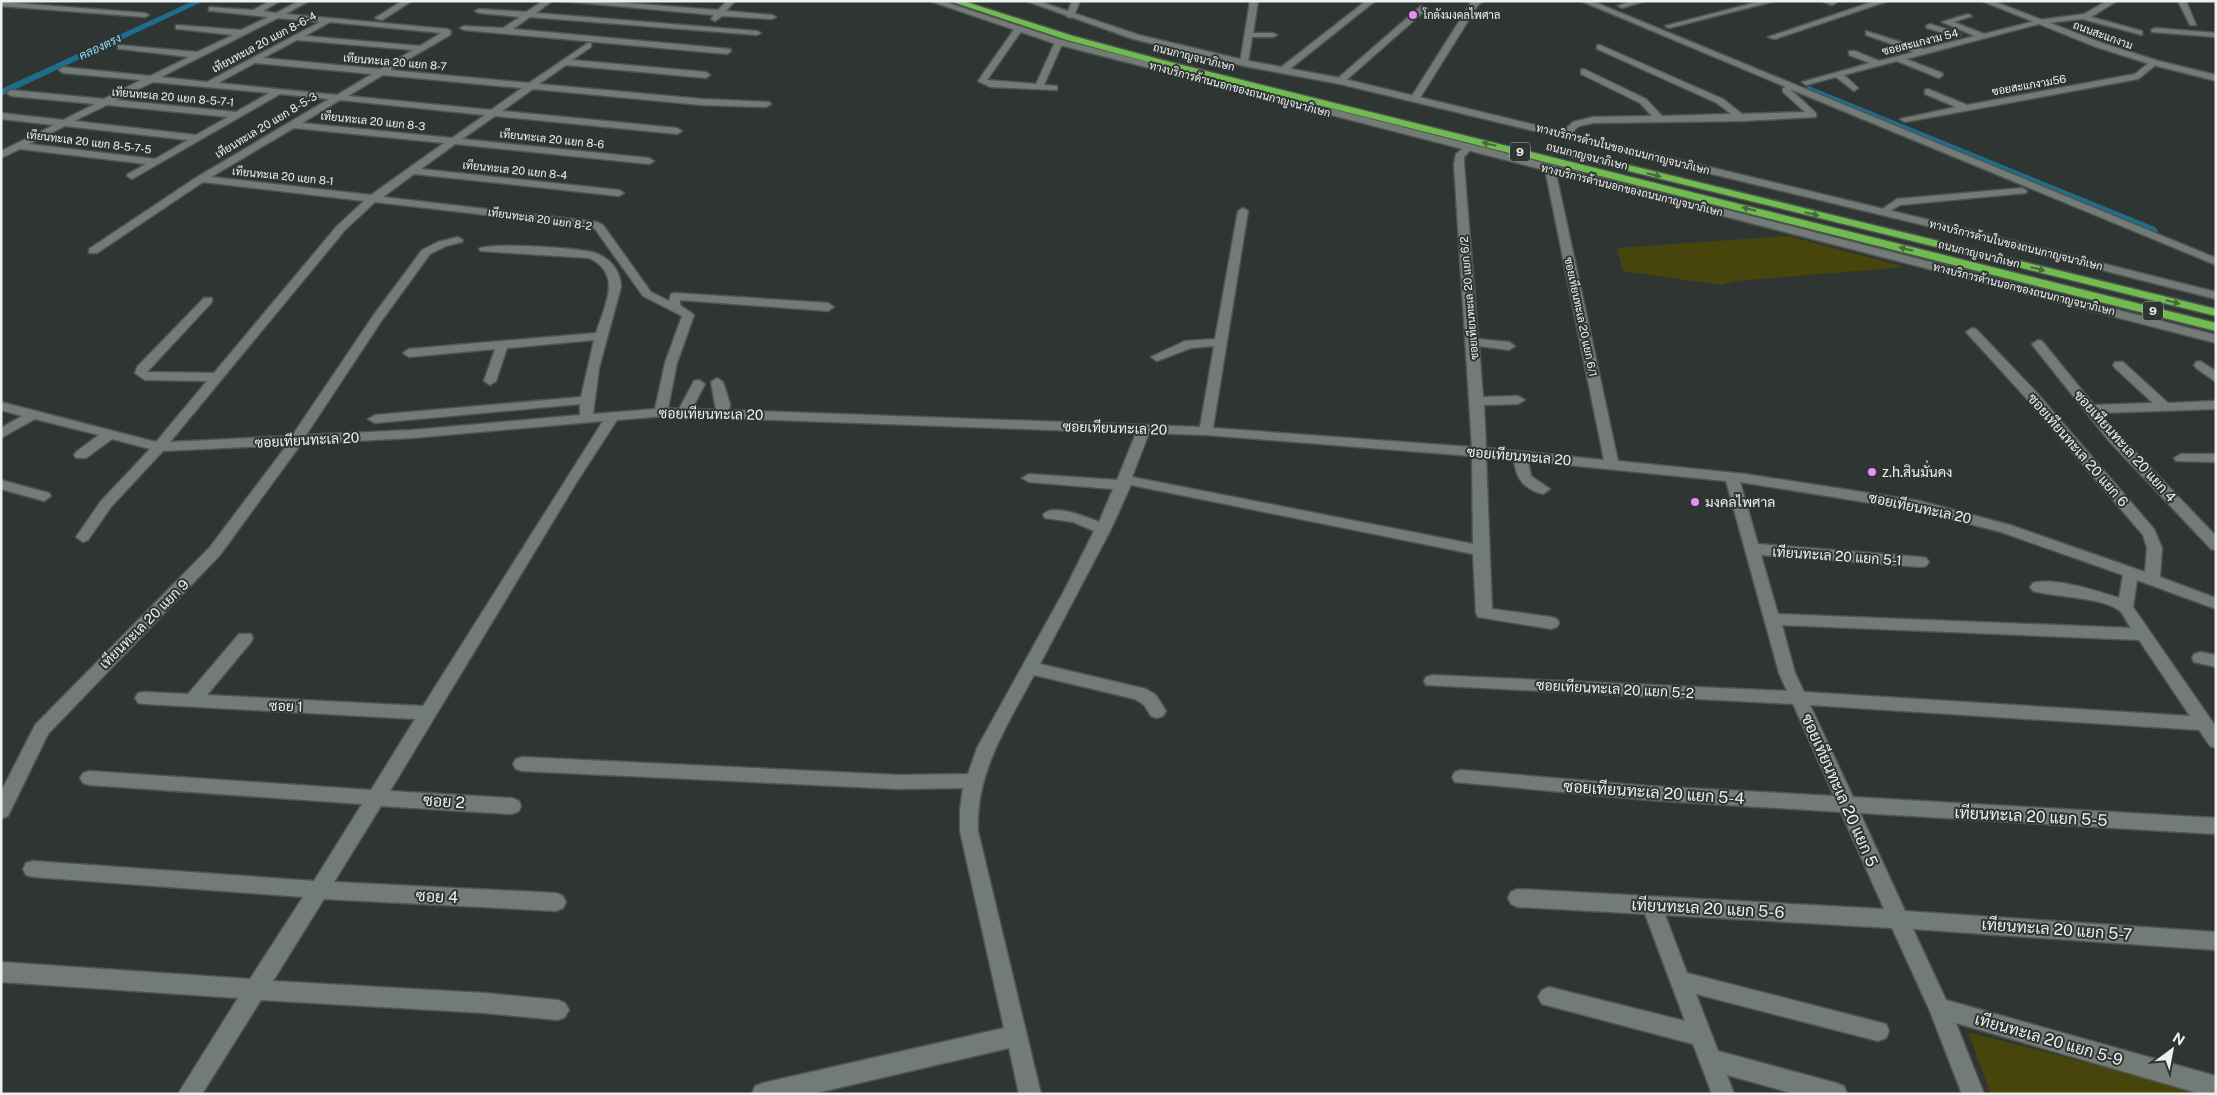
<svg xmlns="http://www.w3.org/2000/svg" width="2217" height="1095" viewBox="0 0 2217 1095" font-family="'Public Sans',Sarabun,sans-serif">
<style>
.green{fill:#48450c}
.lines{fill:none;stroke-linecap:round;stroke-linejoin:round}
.canal{fill:#1d6d8d;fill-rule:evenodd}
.river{fill:#1d6d8d;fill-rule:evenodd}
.street-casing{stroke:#4e5451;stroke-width:3}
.secondary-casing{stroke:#4e5451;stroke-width:3}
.highway-casing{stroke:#4e5451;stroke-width:3}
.street{fill:#737b77;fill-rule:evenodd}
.secondary{fill:#737b77;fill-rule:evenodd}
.highway{fill:#70bc4f;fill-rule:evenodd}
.oneway{fill:#486b3e}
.poi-dot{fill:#ec8cfa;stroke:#2e3532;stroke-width:2}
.labels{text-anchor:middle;stroke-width:4;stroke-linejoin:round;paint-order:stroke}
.far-poi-label{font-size:11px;fill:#ecf0ee;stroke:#2e3532;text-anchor:start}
.far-street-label{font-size:11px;fill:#ecf0ee;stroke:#2e3532}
.far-water-label{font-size:12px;font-style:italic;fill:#91d8fa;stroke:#2e3532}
.shield{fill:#2e3532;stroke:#b3b8b6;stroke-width:1}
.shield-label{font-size:12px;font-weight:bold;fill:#ecf0ee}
.street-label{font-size:14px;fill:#ecf0ee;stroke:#2e3532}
.poi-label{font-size:14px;fill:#ecf0ee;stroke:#2e3532;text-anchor:start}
.near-street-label{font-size:16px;fill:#ecf0ee;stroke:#2e3532}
</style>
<rect width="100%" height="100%" fill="#2e3532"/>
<!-- green -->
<g class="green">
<path d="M1788,236L1906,267L1736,281L1721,285L1623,271L1617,248Z"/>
<path d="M1968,1032L2208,1094H1991Z"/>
</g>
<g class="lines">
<!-- canal -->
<path class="canal" d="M193,1H204L1,96V89Z"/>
<!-- river -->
<path class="river" d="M1809,86L2155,227L2158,231L2155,235H2141L1803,94L1801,91Z"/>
<!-- street casing -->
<g class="street-casing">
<g id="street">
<path d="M270,1H280L263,11L276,13L299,1H309L286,14L447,29L451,31L450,35L390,70L529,83L588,43H591V47L572,60L706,72L710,75L706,78L566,65L539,84L702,99L769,102L771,104L766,107L702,105L533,89L502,111L677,128L682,131L677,134L495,116L462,139L649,158L654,161L649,164L455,144L421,169L619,190L624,193L619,196L414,174L383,197L597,222L603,225L651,292L669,301L671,294L675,293L828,303L834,307L828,311L680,300V305L694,315L677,363L668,408L679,409L694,381L699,380L705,384L692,409L716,410L711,382L717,378L723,382L730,404L729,410L1200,427L1214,346L1191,348L1157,361L1151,357L1185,341L1215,339L1238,211L1243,208L1248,211L1213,428L1472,447L1454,164L1456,154L1467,145L1472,148L1464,157V164L1478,339L1509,342L1515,346L1509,350L1479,346L1483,397L1518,396L1525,400L1518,404L1484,405L1486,448L1604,460L1545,169L1550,166L1555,169L1618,461L1745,474L1920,501L2010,525L2145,572L2147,548L2143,535L2027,399L1966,332L1972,328L1976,329L2037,393L2154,529L2162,548L2160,577L2216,598V609L2137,580L2133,607L2216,727V748L2210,746L2199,730L1810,705L1853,797L2216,818V834L1860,813L1905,911L2216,932V950L1913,929L1946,1000L2216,1076V1094H2201L1956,1023L1984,1094H1962L1929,1009L1892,928L1665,915L1687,973L1886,1024L1889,1031L1886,1038L1878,1041L1696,994L1718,1051L1836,1083L1844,1086L1847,1094H1795L1727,1075L1734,1094H1712L1693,1044L1542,1004L1538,997L1542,990L1549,987L1685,1021L1645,914L1518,907L1511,904L1508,898L1511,892L1518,889L1884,909L1841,812L1648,800L1455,782L1452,777L1455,772L1461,770L1648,786L1834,796L1793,704L1426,685L1424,681L1426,677L1432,675L1787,691L1779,673L1726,481L1528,461L1531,476L1550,489L1543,494C1524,489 1516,479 1514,460L1486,457L1492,609L1551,617L1557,619L1559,623L1557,627L1551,629L1478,617L1476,613L1473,554L1131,485L1111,529L1040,664L1146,689L1156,695L1166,711L1163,716L1157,718L1151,716L1144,705L1135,699L1034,675C1008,724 975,773 978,831L1041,1094H1019L1009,1048L812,1094H752L755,1086L763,1083L1004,1028L960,831V809L963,788L899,789L522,771L516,769L513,764L516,759L522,757L899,775L968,774L977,748L1064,591L1094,531L1073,522L1045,518L1043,515C1051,503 1087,517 1099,522L1113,489L1029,482L1022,478L1029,474L1117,480L1136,433L666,416L617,420L578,480L390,791L512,798L519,801L521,806L519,811L512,814L381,806L334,882L556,893L563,896L566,902L563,908L556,911L324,899L273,981L485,993L558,1000L565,1003L569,1010L565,1017L558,1020L485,1013L261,1000L202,1094H178L238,998L1,982V962L250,979L303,897L33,877L26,875L23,869L26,863L33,861L314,881L362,804L89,785L83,783L80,778L83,773L89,771L371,790L415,719L144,704L138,703L135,698L138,693L144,692L188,694L239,634H251L253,638L251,642L207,695L423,706L603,421L412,438L301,444L220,555L48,734L8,816L1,819V792L35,725L210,547L287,445L163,451L111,507L88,540L83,542L76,537L101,501L150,449L112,439L86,458H76L74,455L76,452L99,435L35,419L1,438V428L22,416L1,410V402L156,442L207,381L145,380L135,373L137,367L204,298H212V302L147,372L214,373L337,226L364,201L203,182L97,253H89V249L197,177L329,99L280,94L132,179L127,176L128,174L146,164L20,149L1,158V151L54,125L1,119V113L63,120L95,104L11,96L7,93L11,90L104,99L141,80L63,73L59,70L63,67L150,76L189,57L121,49H118V45L197,52L233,35L179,29H176V25L241,30L268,17L212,11H209V7L253,10ZM278,18L320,22L207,82L161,77ZM330,22L441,33L420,46L305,36ZM297,40L413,50L380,69L263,58ZM255,63L372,74L337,95L218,83ZM383,75L522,88L491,110L348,96ZM153,82L269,93L236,112L116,100ZM340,100L485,115L452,138L302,123ZM107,105L228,117L196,135L74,121ZM65,126L188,140L155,159L29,144ZM294,128L444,143L371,195L211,177ZM375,202L591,227L595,229L643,296L682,316L665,363L655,409L593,414L599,368L621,287C621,271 610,258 595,253C581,248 487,242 479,249L481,251L589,258C623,274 605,305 596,333L409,349L403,353L409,357L495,349L484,381L490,385L496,381L507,348L594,340L581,397L375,415L368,419L375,423L580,404V415L412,430L306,435L382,320L430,254L446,246L462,242L463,240L458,237L438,242L422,250L373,316L292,436L170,442L345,230ZM1149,433L1206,435L1472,456L1473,544L1132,477ZM1740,482L1920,511L2001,532L2123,575L2119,598C2097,591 2055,577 2033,583L2030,587L2033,591C2053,597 2103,597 2120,611C2124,615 2127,623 2131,628L1778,614L1761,555L1921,567L1926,566L1929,562L1926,558L1921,557L1758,544ZM1782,625L2139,640L2190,716L1804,692L1795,673Z"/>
<path d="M402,1H412L382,20L375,18Z"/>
<path d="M543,1H552L536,13L757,31L761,33L757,35L530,17L513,29L730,49L731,51L727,54L464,30L460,28L464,26L503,28L520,17L479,13L475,11L479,9L526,12Z"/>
<path d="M562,1H599L718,10L727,1H735L726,11L772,15L776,17L772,19L722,16L715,21L711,19L714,15Z"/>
<path d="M1072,1H1080L1074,16L1070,18L1066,16Z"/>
<path d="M1250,1H1258L1253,33H1273L1277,35L1273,37H1252L1248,63L1244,66L1240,63Z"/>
<path d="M1366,1H1375L1286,72H1280V68Z"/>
<path d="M1472,1H1483L1478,5L1418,101H1412L1410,99Z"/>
<path d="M1581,1H1592L2216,258V265L1790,89L1816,113V117L1741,121L1593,123L1579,126L1567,137H1561V133L1573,122L1593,117L1652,116L1640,103L1581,74V70L1584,69L1646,99L1662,116L1731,114L1717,103L1597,49V45H1600L1723,99L1742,114L1805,112L1783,92V88L1786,87Z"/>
<path d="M1631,1H1645L1622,8L1618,6Z"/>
<path d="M1761,1H1775L1669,28L1665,26Z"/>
<path d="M1822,1H1834L1836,3L1832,5Z"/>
<path d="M1875,1H1888L1775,39L1768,37Z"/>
<path d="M2107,1H2117L2091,17L2142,31V35L2082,19L2039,24L1906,59L1942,73L1943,75L1939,78L1897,61L1844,75L1858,88L1854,91L1836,77L1806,85L1802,82L1870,63L1849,55V51H1855L1879,61L1914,52L1866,35V31L1923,49L1975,36L1942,22L1968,14L1972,16L1954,22L1984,34L2039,20L2084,14Z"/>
<path d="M2178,1H2186L2196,25H2190Z"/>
<path d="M1,2L145,13L149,15L145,17L1,6Z"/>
<path d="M1421,6L1428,8L1343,83H1337V79Z"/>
<path d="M1930,24L1959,33L1960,35L1956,37L1927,28L1926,26Z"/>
<path d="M1015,28L1022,30L987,80L1036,84L1055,42L1059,40L1063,42L1044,85L1057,86V90L990,87L978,81Z"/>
<path d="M2155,28L2216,33V37L2152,32L2151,30Z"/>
<path d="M2150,62L2157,64L2138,79L1905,122L1900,119L1956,107L1925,94V90L1928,89L1967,105L2135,74Z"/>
<path d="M2022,188L2027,191L2026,193L1900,205L1883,215L1878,212L1897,199Z"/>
<path d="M2038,340L2042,341L2094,405L2153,403L2115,368L2113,365L2115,362H2123L2168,403L2216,401V409L2100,413L2119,435L2216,536V550L2211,549L2109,441L2034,347L2032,344Z"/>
<path d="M2200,361L2216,371V382L2196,368L2194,365L2196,362Z"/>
<path d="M2181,454H2216V462L2176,461L2174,458Z"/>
<path d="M1,480L49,493L51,496L44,501L1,489Z"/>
<path d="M2200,652L2216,655V667L2194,662L2192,658L2194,654Z"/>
</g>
</g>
<!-- secondary casing -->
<g class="secondary-casing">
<g id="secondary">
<path d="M930,1H942L1062,40L2216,335V343L1056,44Z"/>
<path d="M1026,1H1038L1139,35L1244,60L1340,78L1950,225L2216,292V299L1948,231L1340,84L1244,66L1133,39Z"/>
<path d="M1982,1H1993L2102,43L2159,61L2216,75V81L2153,65L2096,47Z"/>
</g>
</g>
<!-- highway casing -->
<g class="highway-casing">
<g id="highway">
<path d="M950,1H963L1073,36L1162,60L2216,323V331L1156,64L1067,40Z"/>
<path d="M1555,147L2216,309V316L1552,152L1550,150Z"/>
</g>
</g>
<!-- street -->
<use href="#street" class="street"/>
<!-- secondary -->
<use href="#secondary" class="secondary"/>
<!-- highway -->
<use href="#highway" class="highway"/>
</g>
<!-- one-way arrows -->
<defs><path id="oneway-solid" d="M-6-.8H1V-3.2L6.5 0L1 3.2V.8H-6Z" transform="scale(1.25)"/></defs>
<g class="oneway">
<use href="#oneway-solid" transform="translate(1489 144) rotate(-166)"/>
<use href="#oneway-solid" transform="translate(1654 175) rotate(14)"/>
<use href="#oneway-solid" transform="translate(1749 209) rotate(-166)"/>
<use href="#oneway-solid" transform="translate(1812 214) rotate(14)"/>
<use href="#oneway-solid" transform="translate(1906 249) rotate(-166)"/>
<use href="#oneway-solid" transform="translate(2038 269) rotate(14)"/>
<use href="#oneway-solid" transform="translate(2173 302) rotate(14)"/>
</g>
<!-- markers -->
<g class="poi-dot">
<circle cx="1413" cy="15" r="5"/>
<circle cx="1872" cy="472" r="5"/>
<circle cx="1695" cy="502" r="5"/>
</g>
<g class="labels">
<!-- far-poi labels -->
<g class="far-poi-label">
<text x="1423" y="19">โกดังมงคลไพศาล</text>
</g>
<!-- far-street labels -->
<g class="far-street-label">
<text transform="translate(2103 35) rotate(20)" y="4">ถนนสะแกงาม</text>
<text transform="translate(264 42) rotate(-28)" y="4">เทียนทะเล 20 แยก 8-6-4</text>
<text transform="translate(1920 42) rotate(-14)" y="4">ซอยสะแกงาม 54</text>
<text transform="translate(1194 57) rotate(14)" y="4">ถนนกาญจนาภิเษก</text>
<text transform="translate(395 62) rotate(5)" y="4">เทียนทะเล 20 แยก 8-7</text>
<text transform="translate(2029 85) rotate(-10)" y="4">ซอยสะแกงาม56</text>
<text transform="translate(1240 89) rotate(15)" y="4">ทางบริการด้านนอกของถนนกาญจนาภิเษก</text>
<text transform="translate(173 97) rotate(5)" y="4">เทียนทะเล 20 แยก 8-5-7-1</text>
<text transform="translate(373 121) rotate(6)" y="4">เทียนทะเล 20 แยก 8-3</text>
<text transform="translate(266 125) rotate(-31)" y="4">เทียนทะเล 20 แยก 8-5-3</text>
<text transform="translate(552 139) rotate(6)" y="4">เทียนทะเล 20 แยก 8-6</text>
<text transform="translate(89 142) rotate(7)" y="4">เทียนทะเล 20 แยก 8-5-7-5</text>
<text transform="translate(1623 149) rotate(14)" y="4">ทางบริการด้านในของถนนกาญจนาภิเษก</text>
<text transform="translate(1587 156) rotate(14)" y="4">ถนนกาญจนาภิเษก</text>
<text transform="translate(515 170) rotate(6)" y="4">เทียนทะเล 20 แยก 8-4</text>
<text transform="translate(283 176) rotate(6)" y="4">เทียนทะเล 20 แยก 8-1</text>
<text transform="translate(1632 190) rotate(14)" y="4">ทางบริการด้านนอกของถนนกาญจนาภิเษก</text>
<text transform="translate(540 219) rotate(8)" y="4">เทียนทะเล 20 แยก 8-2</text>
<text transform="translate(2016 245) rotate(14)" y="4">ทางบริการด้านในของถนนกาญจนาภิเษก</text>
<text transform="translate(1979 254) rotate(14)" y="4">ถนนกาญจนาภิเษก</text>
<text transform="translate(2024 289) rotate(14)" y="4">ทางบริการด้านนอกของถนนกาญจนาภิเษก</text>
<text transform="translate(1469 298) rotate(-95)" y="4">ซอยเทียนทะเล 20 แยก 6/2</text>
<text transform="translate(1581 317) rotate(78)" y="4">ซอยเทียนทะเล 20 แยก 6/1</text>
</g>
<!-- far-water labels -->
<g class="far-water-label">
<text transform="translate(100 47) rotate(-25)" y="4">คลองตรง</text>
</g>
<!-- shield labels -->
<g class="shield">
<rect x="1510" y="142.5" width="20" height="19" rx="4"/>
<rect x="2143" y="301.5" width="20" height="19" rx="4"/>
</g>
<g class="shield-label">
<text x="1520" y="156">9</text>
<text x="2153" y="315">9</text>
</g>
<!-- street labels -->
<g class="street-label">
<text transform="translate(711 414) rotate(1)" y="5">ซอยเทียนทะเล 20</text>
<text transform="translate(1115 428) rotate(2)" y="5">ซอยเทียนทะเล 20</text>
<text transform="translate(307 440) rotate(-3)" y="5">ซอยเทียนทะเล 20</text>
<text transform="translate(2125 446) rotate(48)" y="5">ซอยเทียนทะเล 20 แยก 4</text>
<text transform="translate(2078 450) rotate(49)" y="5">ซอยเทียนทะเล 20 แยก 6</text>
<text transform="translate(1519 456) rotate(5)" y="5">ซอยเทียนทะเล 20</text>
<text transform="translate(1920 508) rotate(12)" y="5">ซอยเทียนทะเล 20</text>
<text transform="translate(1837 556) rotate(4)" y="5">เทียนทะเล 20 แยก 5-1</text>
<text transform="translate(144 624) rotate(-45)" y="5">เทียนทะเล 20 แยก 9</text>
<text transform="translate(1615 689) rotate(3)" y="5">ซอยเทียนทะเล 20 แยก 5-2</text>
<text transform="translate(286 706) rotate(2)" y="5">ซอย 1</text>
</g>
<!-- poi labels -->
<g class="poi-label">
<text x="1882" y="477">z.h.สินมั่นคง</text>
<text x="1705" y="507">มงคลไพศาล</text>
</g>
<!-- near-street labels -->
<g class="near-street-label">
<text transform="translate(1840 790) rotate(66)" y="6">ซอยเทียนทะเล 20 แยก 5</text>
<text transform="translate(1654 792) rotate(4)" y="6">ซอยเทียนทะเล 20 แยก 5-4</text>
<text transform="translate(444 801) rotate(4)" y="6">ซอย 2</text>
<text transform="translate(2031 816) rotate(3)" y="6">เทียนทะเล 20 แยก 5-5</text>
<text transform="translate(437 896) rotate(3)" y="6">ซอย 4</text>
<text transform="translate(1708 908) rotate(3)" y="6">เทียนทะเล 20 แยก 5-6</text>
<text transform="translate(2057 929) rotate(4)" y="6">เทียนทะเล 20 แยก 5-7</text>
<text transform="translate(2049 1039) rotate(16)" y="6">เทียนทะเล 20 แยก 5-9</text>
</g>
</g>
<!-- border -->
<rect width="2217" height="1095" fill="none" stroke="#ecf0ee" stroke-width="5"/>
<!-- north arrow -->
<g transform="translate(2172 1050) rotate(32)" stroke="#2e3532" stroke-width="4" paint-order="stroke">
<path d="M0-4L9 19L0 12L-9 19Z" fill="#ecf0ee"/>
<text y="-8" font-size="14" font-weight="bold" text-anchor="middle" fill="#ecf0ee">N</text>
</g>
</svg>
